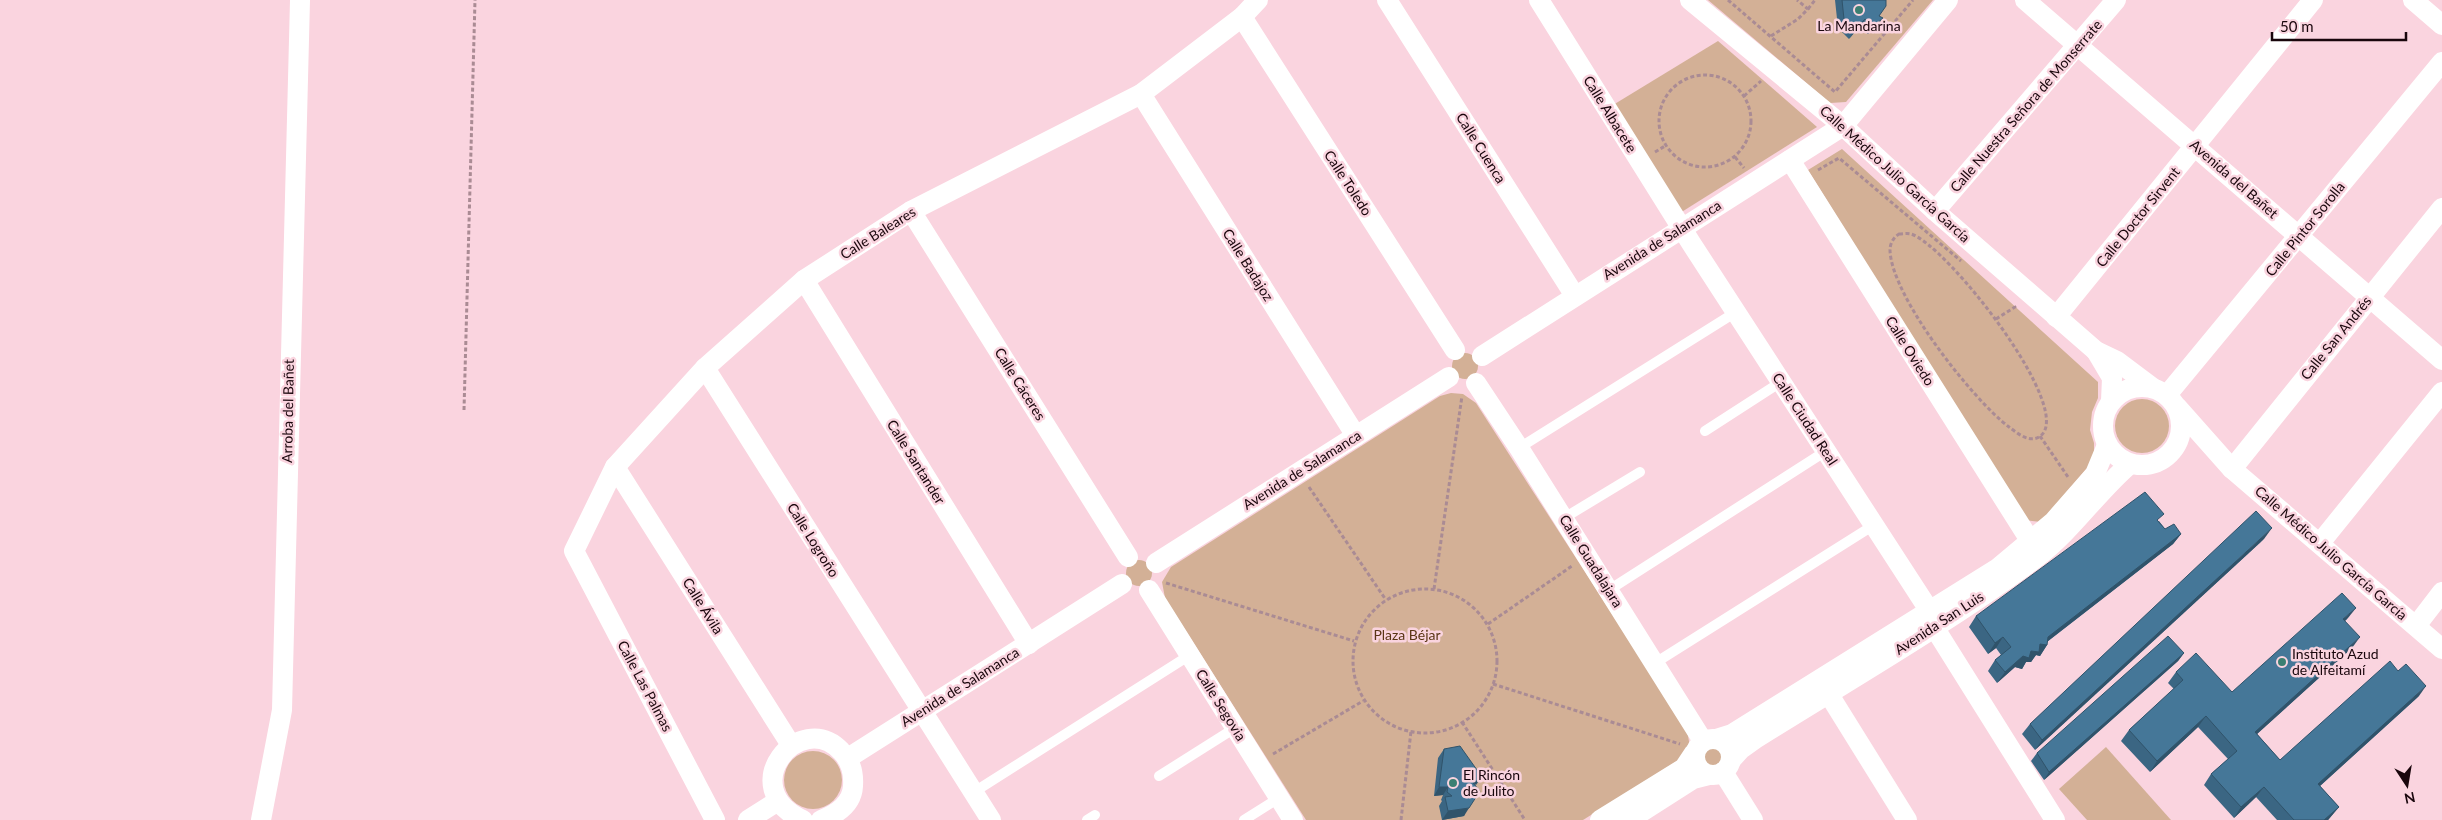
<svg xmlns="http://www.w3.org/2000/svg" width="2442" height="820" viewBox="0 0 2442 820" font-family="Lato,sans-serif">
<style>
.green{fill:#d3b096}
.lines{fill:none;stroke-linecap:round;stroke-linejoin:round}
.path{stroke:#aa8b94;stroke-width:3;stroke-dasharray:4 2.5;stroke-linecap:butt}
.service{stroke:#fff;stroke-width:10}
.minor{stroke:#fff;stroke-width:20}
.wall{fill:#3b6683}
.shaded-wall{fill:#30536a}
.building{fill:#457798;stroke:#30536a}
.poi-dot{fill:#3c7f72;stroke:#fad4df;stroke-width:2}
.labels{text-anchor:middle;stroke-width:5;stroke-linejoin:round;paint-order:stroke}
.poi-label{font-size:14px;fill:#19060c;stroke:#fad4df;text-anchor:start}
.street-label{font-size:14px;fill:#19060c;stroke:#fad4df}
.park-label{font-size:14px;fill:#593515;stroke:#fad4df}
</style>
<rect width="100%" height="100%" fill="#fad4df"/>
<!-- green -->
<g class="green">
<path d="M1708,0H1933L1846,102L1830,103Z"/>
<path d="M1718,41L1817,127L1680,213L1613,105Z"/>
<path d="M1842,149L2098,382V398L2092,412L2090,430L2094,443V460L2041,522L2025,520L1808,170Z"/>
<circle cx="1465" cy="366" r="13"/>
<path d="M1451,393L1463,394L1476,403L1687,730L1690,747L1682,758L1583,820H1306L1165,598L1162,582L1171,567L1440,396Z"/>
<circle cx="2142" cy="426" r="27"/>
<circle cx="1139" cy="573" r="13"/>
<circle cx="1713" cy="757" r="12"/>
<path d="M2106,747L2171,820H2087L2059,789Z"/>
<circle cx="813" cy="780" r="29"/>
</g>
<g class="lines">
<!-- path -->
<g class="path">
<path d="M1728,0L1835,92L1913,0"/>
<path d="M1808,9L1815,0"/>
<path d="M1771,36L1798,19L1808,9L1797,0"/>
<circle cx="1705" cy="121" r="46"/>
<path d="M1744,96L1761,81"/>
<path d="M1655,152L1665,146"/>
<path d="M1735,157L1744,168"/>
<path d="M1818,170L1839,158L1961,261"/>
<path d="M1899,234C1903,234 1907,233 1911,234C1947,245 2079,413 2039,437C2029,443 2017,433 2009,427C1972,399 1891,296 1890,250C1890,243 1894,237 1899,234Z"/>
<path d="M1996,319L2015,307L2013,305"/>
<path d="M464,410L475,0"/>
<path d="M2040,436L2068,477"/>
<path d="M1309,487L1386,600"/>
<path d="M1166,583L1354,641"/>
<circle cx="1425" cy="661" r="72"/>
<path d="M1434,589L1462,396"/>
<path d="M1488,624L1572,566"/>
<path d="M1493,684L1680,744"/>
<path d="M1462,722L1525,820"/>
<path d="M1273,754L1363,701"/>
<path d="M1401,820L1411,731"/>
</g>
<!-- service -->
<g class="service">
<path d="M1705,431L1781,382"/>
<path d="M1519,448L1736,312"/>
<path d="M1564,518L1640,472"/>
<path d="M1609,590L1826,451"/>
<path d="M1655,663L1874,525"/>
<path d="M1159,776L1235,728"/>
<path d="M974,792L1190,655"/>
<path d="M1087,820L1095,815"/>
<path d="M1244,820L1279,798"/>
</g>
<!-- minor -->
<g class="minor">
<path d="M1387,0L1575,296"/>
<path d="M1539,0L1691,243L1929,610"/>
<path d="M1690,0L1843,126L1935,211L2096,351L2117,361L2153,388"/>
<path d="M2025,0L2442,360"/>
<path d="M2413,0L2442,25"/>
<path d="M1242,17L1455,350"/>
<path d="M1141,94L1356,436"/>
<path d="M1790,160L2031,542"/>
<path d="M911,211L1128,557"/>
<path d="M1935,211L2116,0"/>
<path d="M804,280L1029,644"/>
<path d="M2056,317L2313,0"/>
<path d="M2096,351L2112,378L2111,401"/>
<path d="M1482,356L1843,126L1948,0"/>
<path d="M705,368L991,820"/>
<path d="M1476,383L1519,448L1703,741"/>
<circle cx="2142" cy="426" r="39"/>
<path d="M2167,395L2442,62"/>
<path d="M2177,407L2232,469L2442,649"/>
<path d="M615,467L791,745"/>
<path d="M2232,469L2442,208"/>
<path d="M2320,543L2442,392"/>
<path d="M1156,563L1449,377"/>
<path d="M1149,590L1293,820"/>
<path d="M2416,626L2442,592"/>
<path d="M1934,627L2055,820"/>
<path d="M1828,693L1907,820"/>
<circle cx="1713" cy="757" r="18"/>
<path d="M1716,739L1732,734L1998,568L2053,522L2095,474L2107,445"/>
<path d="M848,758L1122,584"/>
<path d="M1731,760L1741,749L1755,739C1849,680 1947,624 2036,558C2072,531 2097,492 2130,464"/>
<path d="M1723,772L1753,820"/>
<path d="M261,820L282,710L300,0"/>
<path d="M715,820L574,551L615,467L705,368L804,280L911,211L1141,94L1242,17L1258,0"/>
<path d="M748,820L778,801"/>
<path d="M803,820C733,788 800,708 841,751C851,761 854,772 853,786C852,804 837,814 821,820"/>
<path d="M1600,820L1684,768L1694,753"/>
<path d="M1629,820L1693,779L1709,775"/>
</g>
</g>
<!-- wall -->
<g class="wall">
<path d="M1835,0H1886L1879,16L1877,26L1868,34L1859,27L1849,39L1838,28Z"/>
<path d="M2159,521L2165,529L2181,534L2173,544L2047,642V645L2040,656L2036,655L2031,662H2026L2022,669L2015,667L1997,683L1988,671L1995,660L2001,655L1996,648L1988,654L1969,627L1976,616Z"/>
<path d="M2264,539L2035,750L2022,734L2030,724Z"/>
<path d="M2348,618L2345,621L2352,648L2257,734L2280,760L2419,696L2320,786L2339,807L2328,820H2277L2256,797L2234,818L2204,785L2211,774L2228,759L2198,727L2150,772L2121,741L2129,730L2174,689L2168,683L2176,672L2232,692Z"/>
<path d="M2184,653L2178,661L2044,780L2031,761L2037,753Z"/>
<path d="M1444,749L1476,786L1464,816L1442,820L1439,806L1442,801L1441,800L1443,795L1434,796L1438,758Z"/>
</g>
<!-- shaded-wall -->
<g class="shaded-wall">
<path d="M1883,18L1877,26L1868,34L1874,26Z"/>
<path d="M1865,19L1859,27L1849,39L1855,30Z"/>
<path d="M2272,528L2264,539L2035,750L2042,740Z"/>
<path d="M2181,534L2173,544L2044,644L2047,645L2040,656L2036,655L2031,662H2026L2022,669L2015,667L1997,683L2005,672L2023,656L2040,644L2048,637Z"/>
<path d="M2356,608L2348,618L2335,630L2343,619Z"/>
<path d="M2003,637L1996,648L1988,654L1995,643Z"/>
<path d="M2360,637L2352,648L2247,743L2255,732Z"/>
<path d="M2184,653L2178,661L2044,780L2049,772Z"/>
<path d="M2426,686L2419,696L2310,795L2318,784Z"/>
<path d="M2206,716L2198,727L2150,772L2157,761Z"/>
<path d="M1482,777L1476,785L1473,783Z"/>
<path d="M1439,787H1448L1443,795L1434,796Z"/>
<path d="M2264,787L2256,797L2234,818L2241,807Z"/>
<path d="M2339,807L2328,820H2324Z"/>
<path d="M1469,808L1464,816L1442,820L1448,811Z"/>
</g>
<!-- building -->
<g class="building">
<path d="M1842,0H1886V6L1879,16L1883,18L1874,26L1865,19L1855,30L1844,19Z"/>
<path d="M2145,492L2164,514L2157,520L2165,529L2174,524L2181,534L2048,637L2047,645L2040,644L2039,652L2031,651L2029,658L2023,656L2005,672L1995,660L2011,647L2003,637L1995,643L1976,616Z"/>
<path d="M2256,511L2272,528L2042,740L2030,724Z"/>
<path d="M2342,593L2356,608L2343,619L2360,637L2255,732L2280,760L2390,661L2398,671L2406,664L2426,686L2318,784L2339,807L2324,820H2294L2264,787L2241,807L2211,774L2237,751L2206,716L2157,761L2129,730L2183,680L2176,672L2196,653L2232,692Z"/>
<path d="M2168,636L2184,653L2049,772L2037,753Z"/>
<path d="M1460,746L1482,777L1473,783L1480,791L1469,808L1448,811L1445,797L1452,796L1447,792L1448,787H1439L1444,749Z"/>
</g>
<!-- markers -->
<g class="poi-dot">
<circle cx="1859" cy="10" r="5"/>
<circle cx="2282" cy="662" r="5"/>
<circle cx="1453" cy="783" r="5"/>
</g>
<g class="labels">
<!-- poi labels -->
<g class="poi-label">
<text x="1859" y="31" text-anchor="middle">La Mandarina</text>
<text x="2292" y="659">Instituto Azud<tspan x="2292" dy="16">de Alfeitamí</tspan></text>
<text x="1463" y="780">El Rincón<tspan x="1463" dy="16">de Julito</tspan></text>
</g>
<!-- street labels -->
<g class="street-label">
<text transform="translate(2026 106) rotate(-49)" y="5">Calle Nuestra Señora de Monserrate</text>
<text transform="translate(1610 114) rotate(58)" y="5">Calle Albacete</text>
<text transform="translate(1481 148) rotate(58)" y="5">Calle Cuenca</text>
<text transform="translate(1895 174) rotate(42)" y="5">Calle Médico Julio García García</text>
<text transform="translate(2234 179) rotate(41)" y="5">Avenida del Bañet</text>
<text transform="translate(1348 183) rotate(57)" y="5">Calle Toledo</text>
<text transform="translate(2138 217) rotate(-51)" y="5">Calle Doctor Sirvent</text>
<text transform="translate(2305 229) rotate(-51)" y="5">Calle Pintor Sorolla</text>
<text transform="translate(878 233) rotate(-32)" y="5">Calle Baleares</text>
<text transform="translate(1662 240) rotate(-32)" y="5">Avenida de Salamanca</text>
<text transform="translate(1248 265) rotate(58)" y="5">Calle Badajoz</text>
<text transform="translate(2336 338) rotate(-51)" y="5">Calle San Andrés</text>
<text transform="translate(1910 351) rotate(58)" y="5">Calle Oviedo</text>
<text transform="translate(1020 384) rotate(58)" y="5">Calle Cáceres</text>
<text transform="translate(288 411) rotate(-89)" y="5">Arroba del Bañet</text>
<text transform="translate(1805 419) rotate(57)" y="5">Calle Ciudad Real</text>
<text transform="translate(916 462) rotate(58)" y="5">Calle Santander</text>
<text transform="translate(1302 470) rotate(-32)" y="5">Avenida de Salamanca</text>
<text transform="translate(813 540) rotate(58)" y="5">Calle Logroño</text>
<text transform="translate(2331 553) rotate(41)" y="5">Calle Médico Julio García García</text>
<text transform="translate(1591 561) rotate(58)" y="5">Calle Guadalajara</text>
<text transform="translate(703 606) rotate(58)" y="5">Calle Ávila</text>
<text transform="translate(1939 623) rotate(-33)" y="5">Avenida San Luis</text>
<text transform="translate(645 686) rotate(62)" y="5">Calle Las Palmas</text>
<text transform="translate(960 687) rotate(-32)" y="5">Avenida de Salamanca</text>
<text transform="translate(1221 705) rotate(58)" y="5">Calle Segovia</text>
</g>
<!-- park labels -->
<g class="park-label">
<text x="1407" y="640">Plaza Béjar</text>
</g>
</g>
<!-- north arrow -->
<g transform="translate(2407 785) rotate(168)" stroke="#fad4df" stroke-width="4" paint-order="stroke">
<path d="M0-4L9 19L0 12L-9 19Z" fill="#19060c"/>
<text y="-8" font-size="14" font-weight="bold" text-anchor="middle" fill="#19060c">N</text>
</g>
<!-- scale -->
<path d="M2272 32v8h134v-8" fill="none" stroke="#19060c" stroke-width="2.5"/>
<text x="2280" y="32" font-size="15" fill="#19060c" stroke="#fad4df" stroke-width="4" paint-order="stroke">50 m</text>
</svg>
